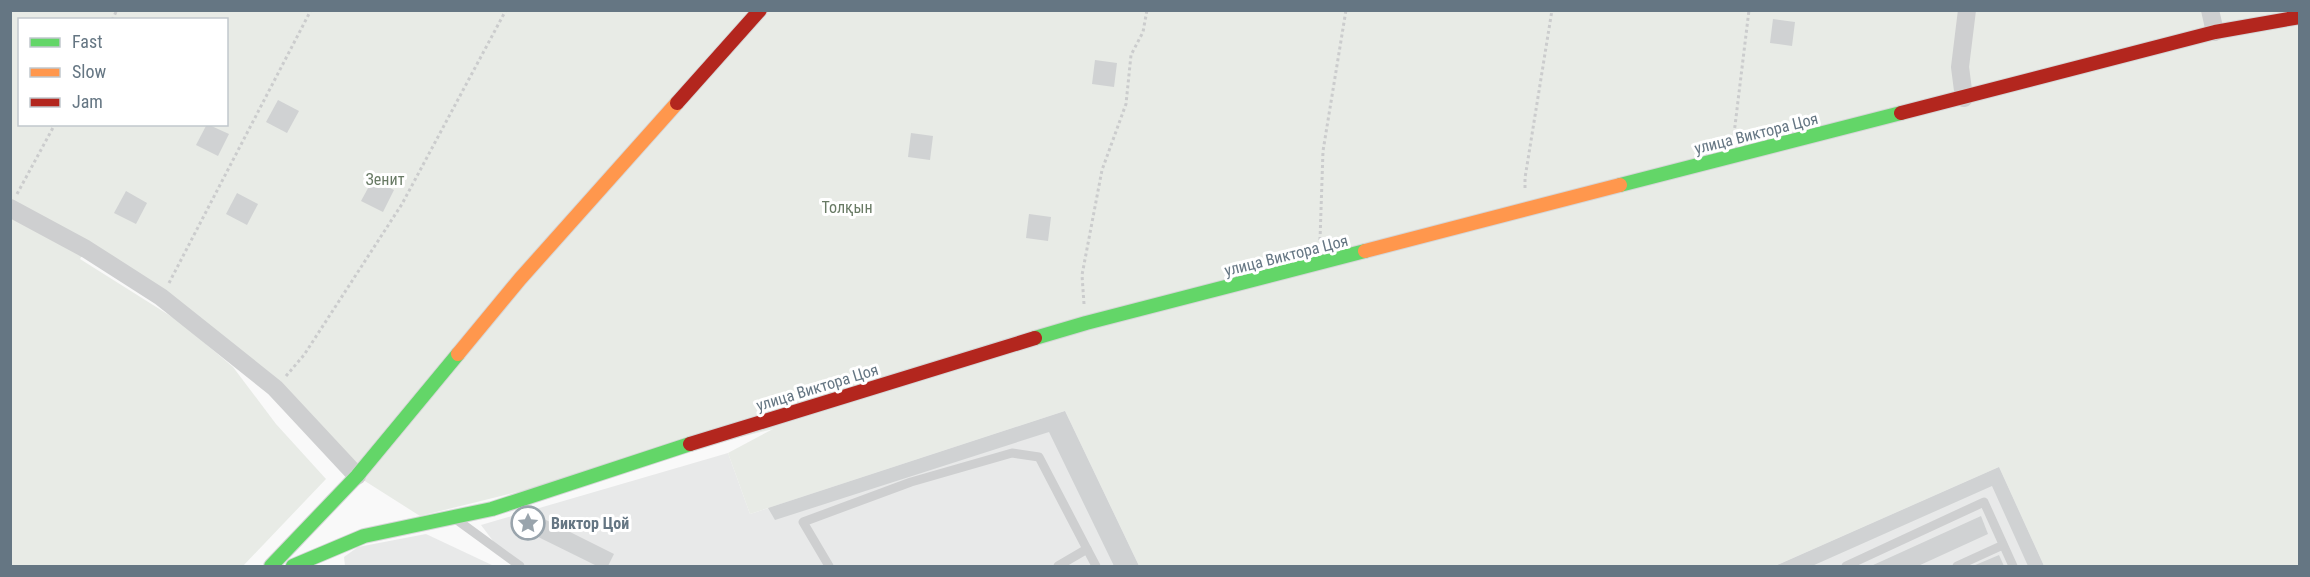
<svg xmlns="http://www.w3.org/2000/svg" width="2310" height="577" viewBox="0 0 2310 577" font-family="'Roboto Condensed',sans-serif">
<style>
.built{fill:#e8e9e9}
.green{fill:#e8ebe6;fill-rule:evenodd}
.building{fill:#d0d2d3}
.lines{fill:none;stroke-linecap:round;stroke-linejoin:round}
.fast-casing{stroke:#d5d6d7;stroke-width:16}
.slow-casing{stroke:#d5d6d7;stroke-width:16}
.jam-casing{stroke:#d5d6d7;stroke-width:16}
.path{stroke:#cbcccd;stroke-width:3;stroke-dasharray:3 3;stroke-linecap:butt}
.lane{stroke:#cecfd0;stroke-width:9}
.street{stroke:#cecfd0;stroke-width:18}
.fast{stroke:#63d668;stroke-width:14}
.slow{stroke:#ff974d;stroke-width:14}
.jam{stroke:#b3261e;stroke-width:14}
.labels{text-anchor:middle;stroke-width:6;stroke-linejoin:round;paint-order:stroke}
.street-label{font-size:16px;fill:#657683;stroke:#fff}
.park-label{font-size:16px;fill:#687a64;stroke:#fff}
.poi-label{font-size:16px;font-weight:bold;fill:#657683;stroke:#fff;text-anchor:start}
</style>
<rect width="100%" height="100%" fill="#f9f9f9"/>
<!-- built -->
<g class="built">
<path d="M1065,411L1139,566H512L481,525L728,453L750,514Z"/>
<path d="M1999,467L2044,566H1775Z"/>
<path d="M426,534L494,566H345L344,557L358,547Z"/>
</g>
<!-- green -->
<path class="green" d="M10,11H2299V566H2044L1999,467L1775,566H1139L1065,411L750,514L728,453L773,429L420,516L357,476L275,388L86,249L80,259L180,322L233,367L276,424L326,479L243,566H11ZM20,20H226V124H20Z"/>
<!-- building -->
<g class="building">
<path d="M1773,19L1795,22L1792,46L1770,43Z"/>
<path d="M1095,60L1117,63L1114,87L1092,84Z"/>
<path d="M278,100L299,111L287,133L266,122Z"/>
<path d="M207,124L229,134L218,156L196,145Z"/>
<path d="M911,133L933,136L930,160L908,157Z"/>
<path d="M373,179L394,190L383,212L361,201Z"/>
<path d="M126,191L147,203L136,224L114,213Z"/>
<path d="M237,193L258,204L247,225L226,214Z"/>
<path d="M1029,214L1051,217L1048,241L1026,238Z"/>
<path d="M1065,411L1139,566H1114L1049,432L775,520L768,508Z"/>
<path d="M1999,467L2044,566H2028L1992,486L1812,566H1775Z"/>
<path d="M532,513L614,554L608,566H597L524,530Z"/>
<path d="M1981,516L1988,534L1918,566H1871Z"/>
<path d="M1999,555L2004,566H1973Z"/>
</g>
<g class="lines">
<!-- fast casing -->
<g class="fast-casing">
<g id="fast">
<path d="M1620,185L1901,113"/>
<path d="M1035,338L1086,323L1365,251"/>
<path d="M271,566L357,476L458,354"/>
<path d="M293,566L364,536L492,509L690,444"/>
</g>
</g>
<!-- slow casing -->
<g class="slow-casing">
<g id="slow">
<path d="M1365,251L1620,185"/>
<path d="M458,354L520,279L677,103"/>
</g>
</g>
<!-- jam casing -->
<g class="jam-casing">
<g id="jam">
<path d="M677,103L760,10"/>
<path d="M1901,113L2215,32L2300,17"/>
<path d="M690,444L1035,338"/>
</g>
</g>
<!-- path -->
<g class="path">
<path d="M112,20L117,10"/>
<path d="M1734,134L1749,10"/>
<path d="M1525,188V178L1552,10"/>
<path d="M17,194L55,124"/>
<path d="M1320,240L1323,151L1346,10"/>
<path d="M169,283L311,10"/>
<path d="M1084,304L1082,275L1102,170L1126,104L1131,55L1143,32L1147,10"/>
<path d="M286,376L304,355L402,204L506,10"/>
</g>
<!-- lane -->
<g class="lane">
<path d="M457,520L520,566"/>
<path d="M1087,549L1096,566"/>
<path d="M829,566L803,522L911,482L1012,453L1039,457L1087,549L1058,566"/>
<path d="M1846,566L1984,502L2013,566"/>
<path d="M1957,566L2003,545"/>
</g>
<!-- street -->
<g class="street">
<path d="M2210,10L2215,32"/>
<path d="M1964,98L1960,67L1967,10"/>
<path d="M10,208L86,249L161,297L275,388L357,476"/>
</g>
<!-- fast -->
<use href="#fast" class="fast"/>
<!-- slow -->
<use href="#slow" class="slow"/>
<!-- jam -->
<use href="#jam" class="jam"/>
</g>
<!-- icons -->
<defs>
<g id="sight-ring" transform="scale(1.725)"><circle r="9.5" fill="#fff" stroke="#99a4ac" stroke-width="1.5"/><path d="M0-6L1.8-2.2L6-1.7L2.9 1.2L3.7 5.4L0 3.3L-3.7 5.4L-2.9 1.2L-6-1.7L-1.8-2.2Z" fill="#99a4ac"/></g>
</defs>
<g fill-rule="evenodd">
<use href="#sight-ring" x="528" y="523"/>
</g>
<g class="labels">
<!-- street labels -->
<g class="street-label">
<text transform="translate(1756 133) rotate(-14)" y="6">улица Виктора Цоя</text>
<text transform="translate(1286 255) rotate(-14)" y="6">улица Виктора Цоя</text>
<text transform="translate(817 387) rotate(-17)" y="6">улица Виктора Цоя</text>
</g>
<!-- park labels -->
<g class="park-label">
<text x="385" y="185">Зенит</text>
<text x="847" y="213">Толқын</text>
</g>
<!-- poi labels -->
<g class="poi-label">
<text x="551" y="529">Виктор Цой</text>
</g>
</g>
<!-- border -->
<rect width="2310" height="577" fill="none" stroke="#657683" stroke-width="24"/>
<!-- legend -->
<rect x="18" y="18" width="210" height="108" fill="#ffffff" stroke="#c1c8cd" stroke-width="1.5"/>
<rect x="30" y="38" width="30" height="9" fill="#63d668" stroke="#c1c8cd" stroke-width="1.5"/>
<text x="72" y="48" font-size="18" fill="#657683">Fast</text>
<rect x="30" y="68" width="30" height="9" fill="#ff974d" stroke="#c1c8cd" stroke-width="1.5"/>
<text x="72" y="78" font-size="18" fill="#657683">Slow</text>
<rect x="30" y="98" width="30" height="9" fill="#b3261e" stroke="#c1c8cd" stroke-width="1.5"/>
<text x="72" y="108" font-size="18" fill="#657683">Jam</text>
</svg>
